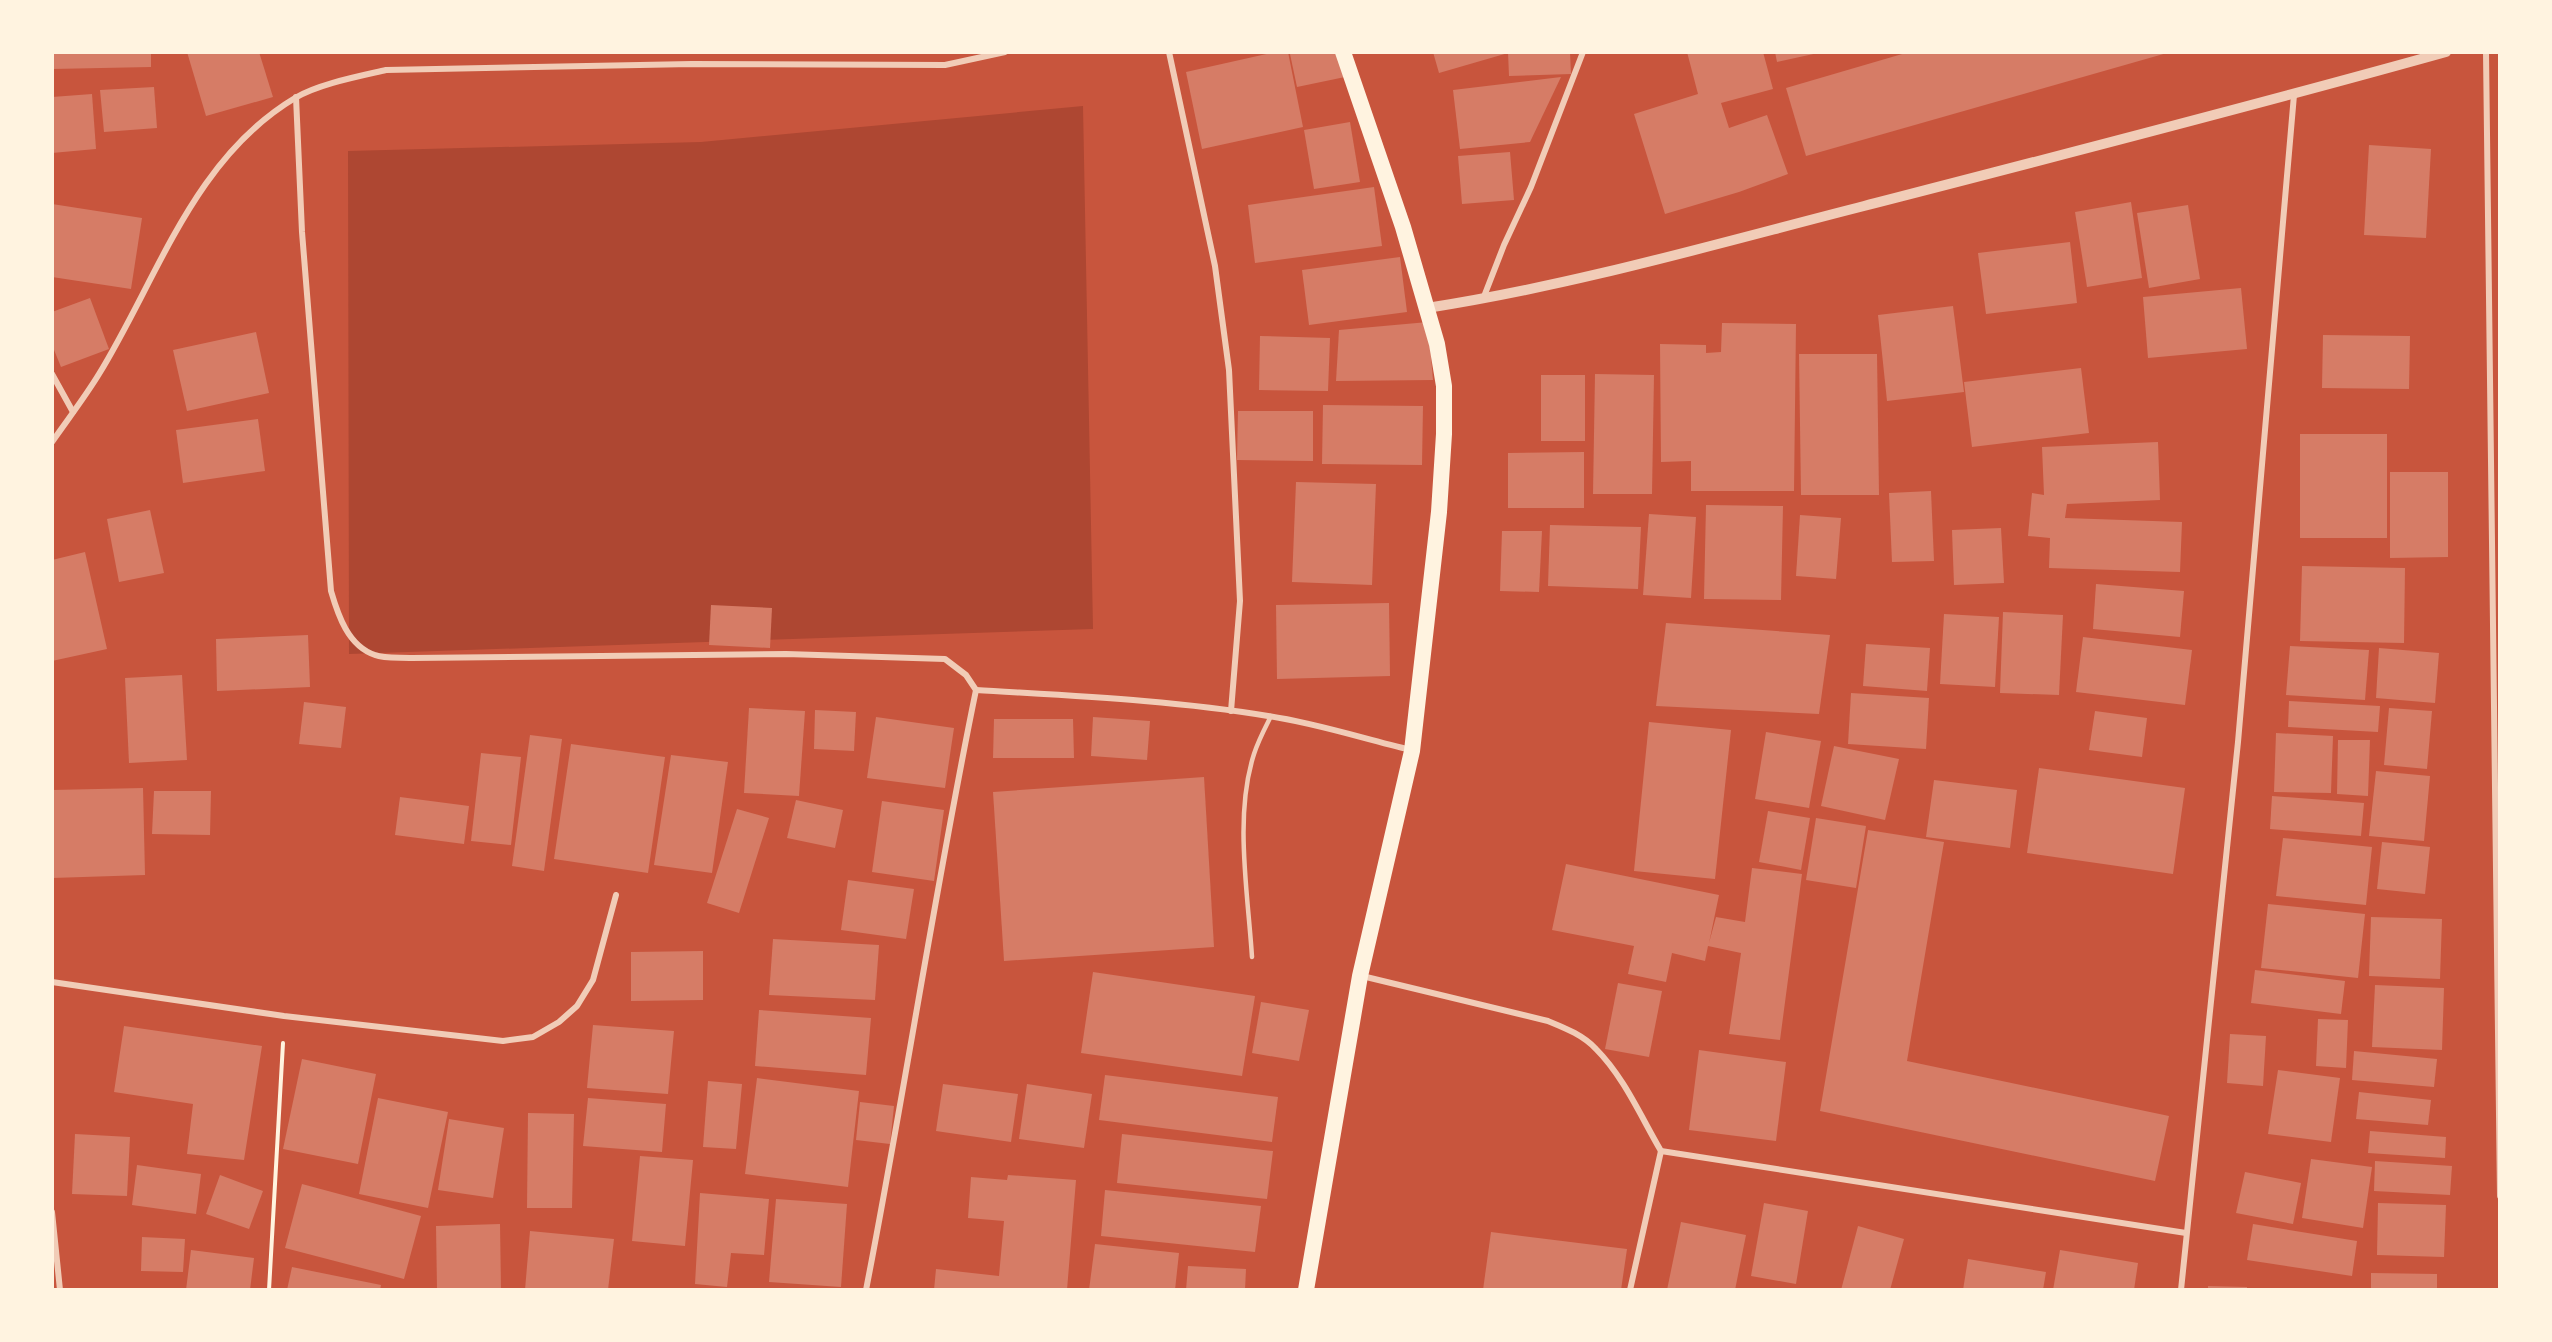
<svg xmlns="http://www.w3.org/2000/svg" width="2552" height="1342" viewBox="0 0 2552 1342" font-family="'Open Sans',sans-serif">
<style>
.green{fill:#ae4732}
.building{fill:#d67c66}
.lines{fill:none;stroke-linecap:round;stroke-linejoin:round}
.path{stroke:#fff3e0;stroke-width:4}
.service{stroke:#f1ccb7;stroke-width:4.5}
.minor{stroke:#f1ccb7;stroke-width:6}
.tertiary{stroke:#f1ccb7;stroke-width:10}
.trunk{stroke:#fff3e0;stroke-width:16}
</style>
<rect width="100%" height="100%" fill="#c8553d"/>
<!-- green -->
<path class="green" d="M1083,106L1093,629L349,654L348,151L701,142Z"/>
<!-- building -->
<g class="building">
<path d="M52,52H151V67L52,69Z"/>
<path d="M187,52H259L273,97L206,116Z"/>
<path d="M1275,52H1288L1303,127L1202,149L1186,72Z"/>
<path d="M1295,52H1339L1345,77L1297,87L1290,54Z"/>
<path d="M1433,52H1508V53L1439,73Z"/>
<path d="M1508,52H1570L1571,74L1509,76Z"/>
<path d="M1687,52H1763L1773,89L1721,103L1729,128L1767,115L1788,174L1739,192L1665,214L1634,114L1698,94Z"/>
<path d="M1775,52H1818V53L1777,62Z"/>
<path d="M1909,52H2166L2167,53L1806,156L1786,88Z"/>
<path d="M1561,77L1530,142L1460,149L1453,90Z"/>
<path d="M154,87L157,128L104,132L100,90Z"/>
<path d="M92,94L96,149L52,153V97Z"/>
<path d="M1350,122L1360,182L1314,189L1304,130Z"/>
<path d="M2369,145L2431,149L2426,238L2364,235Z"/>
<path d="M1510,152L1514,200L1462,204L1458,156Z"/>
<path d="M1374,187L1382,246L1255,263L1248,205Z"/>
<path d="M2131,202L2142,278L2087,287L2075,212Z"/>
<path d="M52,204L142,218L131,289L52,277Z"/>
<path d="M2188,205L2200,279L2149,288L2137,213Z"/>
<path d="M2070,242L2077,303L1986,314L1978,253Z"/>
<path d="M1400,257L1407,312L1309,325L1302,270Z"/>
<path d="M2241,288L2247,349L2148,358L2143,297Z"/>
<path d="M90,298L109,349L61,367L52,345V312Z"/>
<path d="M1953,306L1964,392L1887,401L1878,315Z"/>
<path d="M1428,322L1433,380L1336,381L1339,330Z"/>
<path d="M1722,323L1796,324L1794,491H1691V461L1661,462L1660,344L1706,345V353L1721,352Z"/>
<path d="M256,332L269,393L187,411L173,350Z"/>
<path d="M2323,335L2410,336L2409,389L2322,388Z"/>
<path d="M1260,336L1330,338L1328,391L1259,390Z"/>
<path d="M1799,354H1877L1879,495H1801Z"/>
<path d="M2081,368L2089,433L1972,447L1964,382Z"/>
<path d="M1595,374L1654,375L1652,494H1593Z"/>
<rect x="1541" y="375" width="44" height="66"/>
<path d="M1323,405L1423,406L1422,465L1322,464Z"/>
<path d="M1238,411H1313V461L1237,460Z"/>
<path d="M258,419L265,471L183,483L176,430Z"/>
<rect x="2300" y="434" width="87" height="104"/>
<path d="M2158,442L2160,500L2067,504L2065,518L2182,522L2180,572L2049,568L2050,538L2028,536L2032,493L2044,495L2042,447Z"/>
<path d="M1584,452V508H1508V453Z"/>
<path d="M2390,472H2448V557L2390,558Z"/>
<path d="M1296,482L1376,484L1372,585L1292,582Z"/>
<path d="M1931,491L1934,561L1892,562L1889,493Z"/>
<path d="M1706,505L1783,506L1781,600L1704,599Z"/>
<path d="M150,510L164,573L119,582L107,519Z"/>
<path d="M1649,514L1696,517L1691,598L1643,595Z"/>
<path d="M1800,515L1841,518L1836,579L1796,576Z"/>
<path d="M1550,525L1641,527L1638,589L1548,586Z"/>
<path d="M2001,528L2004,583L1954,585L1952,530Z"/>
<path d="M1502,531H1542L1539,592L1500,591Z"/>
<path d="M85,552L107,649L52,661V560Z"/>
<path d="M2302,566L2405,568L2404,643L2300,641Z"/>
<path d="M2096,584L2184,591L2180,637L2093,629Z"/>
<path d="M1389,603L1390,676L1277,679L1276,605Z"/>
<path d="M711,605L772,608L770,648L709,645Z"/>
<path d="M2003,612L2063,615L2059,695L2000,693Z"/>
<path d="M1944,614L1999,617L1995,687L1940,684Z"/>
<path d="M1666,623L1830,635L1819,714L1656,706Z"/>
<path d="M308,635L310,687L217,691L216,639Z"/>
<path d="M2083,637L2192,650L2185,705L2076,692Z"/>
<path d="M1866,644L1930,648L1927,691L1863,686Z"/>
<path d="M2290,646L2369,650L2365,700L2286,695Z"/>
<path d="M2379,648L2439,653L2435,703L2376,698Z"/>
<path d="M182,675L187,760L129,763L125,678Z"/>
<path d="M1851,693L1929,698L1926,749L1848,744Z"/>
<path d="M2289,701L2380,706L2378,732L2288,727Z"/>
<path d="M304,702L346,707L341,748L299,744Z"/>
<path d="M749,708L805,711L799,796L744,793Z"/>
<path d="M2389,708L2432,711L2427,769L2384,765Z"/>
<path d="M815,710L856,712L854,751L814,749Z"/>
<path d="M2095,711L2147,718L2142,757L2089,750Z"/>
<path d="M876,717L954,728L945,788L867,778Z"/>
<path d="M1093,717L1150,721L1147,760L1091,756Z"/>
<path d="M994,719H1073L1074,758H993Z"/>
<path d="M1649,722L1731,730L1715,879L1634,871Z"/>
<path d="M1766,732L1821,741L1809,808L1755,799Z"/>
<path d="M2276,733L2333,736L2331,793L2274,792Z"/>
<path d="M530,735L562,739L544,871L512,866Z"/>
<path d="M2338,740H2370L2368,796L2337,794Z"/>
<path d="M571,744L665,757L648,873L554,859Z"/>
<path d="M1834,746L1899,759L1885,820L1821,806Z"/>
<path d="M481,753L521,757L511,845L471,841Z"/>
<path d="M671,755L728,762L712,873L654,865Z"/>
<path d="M2039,768L2185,788L2173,874L2027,853Z"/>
<path d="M2376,771L2430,776L2424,841L2369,836Z"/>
<path d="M1204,777L1214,947L1004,961L993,792Z"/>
<path d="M1934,780L2017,790L2010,848L1926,837Z"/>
<path d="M143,788L145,875L52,878V790Z"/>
<path d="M154,791H211L210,835L152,834Z"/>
<path d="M2272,796L2364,803L2361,836L2270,829Z"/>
<path d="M400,797L469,806L464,844L395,835Z"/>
<path d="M796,800L843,810L835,848L787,838Z"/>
<path d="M882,801L944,810L934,881L872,872Z"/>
<path d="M737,809L769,818L739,913L707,903Z"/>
<path d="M1768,811L1810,818L1801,870L1759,862Z"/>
<path d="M1816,818L1866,826L1856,888L1806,880Z"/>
<path d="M1868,830L1944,842L1907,1061L2169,1116L2155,1181L1820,1111Z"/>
<path d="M2283,838L2372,847L2366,905L2276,896Z"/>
<path d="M2382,842L2430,847L2425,894L2377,889Z"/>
<path d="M1566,864L1719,895L1709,943L1716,917L1745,922L1752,868L1802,874L1780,1040L1729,1034L1741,953L1708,946L1705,961L1672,953L1666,982L1628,974L1634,946L1552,930Z"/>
<path d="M848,880L914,889L906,939L841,930Z"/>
<path d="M2268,904L2365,914L2358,978L2261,968Z"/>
<path d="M2371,917L2442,919L2440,979L2369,976Z"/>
<path d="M773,939L879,945L875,1000L769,995Z"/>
<path d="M703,951V1000L631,1001V952Z"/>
<path d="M2255,970L2345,981L2341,1014L2251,1003Z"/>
<path d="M1093,972L1255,996L1242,1076L1081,1053Z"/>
<path d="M1618,983L1662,991L1649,1057L1605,1049Z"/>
<path d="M2375,985L2444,988L2442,1050L2372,1047Z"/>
<path d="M1261,1002L1309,1010L1299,1061L1252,1053Z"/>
<path d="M759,1010L871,1018L866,1075L755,1066Z"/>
<path d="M2318,1019L2348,1020L2346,1068L2316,1066Z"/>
<path d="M593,1025L674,1031L668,1094L587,1088Z"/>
<path d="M124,1026L262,1046L244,1160L187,1154L193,1104L114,1092Z"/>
<path d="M2230,1034L2266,1036L2263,1086L2227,1083Z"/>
<path d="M1699,1050L1786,1062L1776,1141L1689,1130Z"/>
<path d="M2354,1051L2437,1059L2434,1087L2352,1080Z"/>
<path d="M302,1059L376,1074L358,1164L283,1149Z"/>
<path d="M2278,1070L2340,1078L2331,1142L2268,1134Z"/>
<path d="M1105,1075L1278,1097L1272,1142L1099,1120Z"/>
<path d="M757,1078L859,1091L848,1187L745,1174Z"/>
<path d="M708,1081L742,1084L736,1149L703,1147Z"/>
<path d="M943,1084L1018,1094L1011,1142L936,1131Z"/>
<path d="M1027,1084L1092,1094L1084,1148L1019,1139Z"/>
<path d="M2359,1092L2431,1100L2428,1125L2356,1119Z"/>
<path d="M378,1098L448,1112L428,1208L359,1194Z"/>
<path d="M588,1098L666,1104L662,1152L583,1146Z"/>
<path d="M860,1102L894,1106L890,1144L856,1140Z"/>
<path d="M528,1113L574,1114L572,1208H527Z"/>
<path d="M449,1119L504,1128L493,1198L438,1190Z"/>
<path d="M2370,1131L2446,1137L2445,1158L2368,1153Z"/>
<path d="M75,1134L130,1137L127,1196L72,1194Z"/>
<path d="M1122,1134L1273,1151L1267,1199L1117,1183Z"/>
<path d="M640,1156L693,1160L685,1246L632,1241Z"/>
<path d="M2311,1159L2372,1167L2363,1228L2302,1218Z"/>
<path d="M2375,1161L2452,1166L2450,1195L2374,1191Z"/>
<path d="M137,1165L201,1174L196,1214L132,1205Z"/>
<path d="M2245,1172L2301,1183L2293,1224L2236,1213Z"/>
<path d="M220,1175L263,1191L249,1229L206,1214Z"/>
<path d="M1008,1175L1076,1180L1067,1290H934L936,1269L999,1276L1004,1221L968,1218L971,1177L1007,1180Z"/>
<path d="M302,1184L421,1216L404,1279L285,1248Z"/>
<path d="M1105,1190L1261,1206L1255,1252L1101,1236Z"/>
<path d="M700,1193L769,1199L764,1255L731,1253L727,1287L695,1284Z"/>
<path d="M776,1199L847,1204L841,1287L769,1282Z"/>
<path d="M1764,1203L1808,1211L1796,1284L1751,1276Z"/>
<path d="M2378,1203L2446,1205L2444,1257L2377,1255Z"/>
<path d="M1681,1222L1746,1235L1735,1290H1667Z"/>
<path d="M500,1224L501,1290H437L436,1226Z"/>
<path d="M2253,1224L2357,1241L2352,1276L2247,1260Z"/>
<path d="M1858,1226L1904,1239L1890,1290H1841Z"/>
<path d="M530,1231L614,1239L608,1290H525Z"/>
<path d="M1491,1232L1627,1249L1621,1290H1483Z"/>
<path d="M142,1237L185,1239L183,1272L141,1271Z"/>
<path d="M1095,1244L1179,1253L1175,1290H1089Z"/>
<path d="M191,1250L254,1258L250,1290H186Z"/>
<path d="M2060,1250L2138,1263L2134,1290H2053Z"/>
<path d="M1968,1259L2046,1272L2043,1290H1963Z"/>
<path d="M1188,1266L1246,1269L1245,1290H1186Z"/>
<path d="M292,1267L381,1285L380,1290H287Z"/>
<path d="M2371,1273L2437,1274V1290H2371Z"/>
<path d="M2208,1286L2247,1287V1290H2208Z"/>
</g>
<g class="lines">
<!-- path -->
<path class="path" d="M269,1290L283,1043"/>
<!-- service -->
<path class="service" d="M1252,957C1248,893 1234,816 1254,754C1258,741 1265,728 1271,716"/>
<!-- minor -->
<g class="minor">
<path d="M1169,52L1215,266L1229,370L1240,601L1231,711"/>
<path d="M2486,52L2500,1196"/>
<path d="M296,97L302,232L331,591C338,615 348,646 375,655C385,659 401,657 412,658L786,654L945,659L966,675L976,690C935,889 905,1090 866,1290"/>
<path d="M1483,299L1504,245L1531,187L1583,52"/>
<path d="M52,374L73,412"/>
<path d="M52,442C68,419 85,397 99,374C158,278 193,159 295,98C318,84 360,76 386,70L692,64L945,65L1005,52"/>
<path d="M976,690C1073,696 1172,700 1268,716C1316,723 1364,739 1411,750"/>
<path d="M1362,976L1548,1021C1565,1028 1583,1035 1596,1049C1624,1077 1641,1117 1661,1151L2186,1233"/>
<path d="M52,982L284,1016L503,1041L533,1037L559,1022L577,1006L593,980L616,895"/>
<path d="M52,1212L60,1290"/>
<path d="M1630,1290L1661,1151"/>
<path d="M2181,1290L2238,742L2294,95"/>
</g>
<!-- tertiary -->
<path class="tertiary" d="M1427,308C1575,285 1719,243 1864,206C2058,156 2253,106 2446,52"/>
<!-- trunk -->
<path class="trunk" d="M1306,1290L1360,976L1412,751L1439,512L1444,434V386L1437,344L1403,227L1343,52"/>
</g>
<!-- border -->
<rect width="2552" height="1342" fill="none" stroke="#fff3e0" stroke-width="108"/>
</svg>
